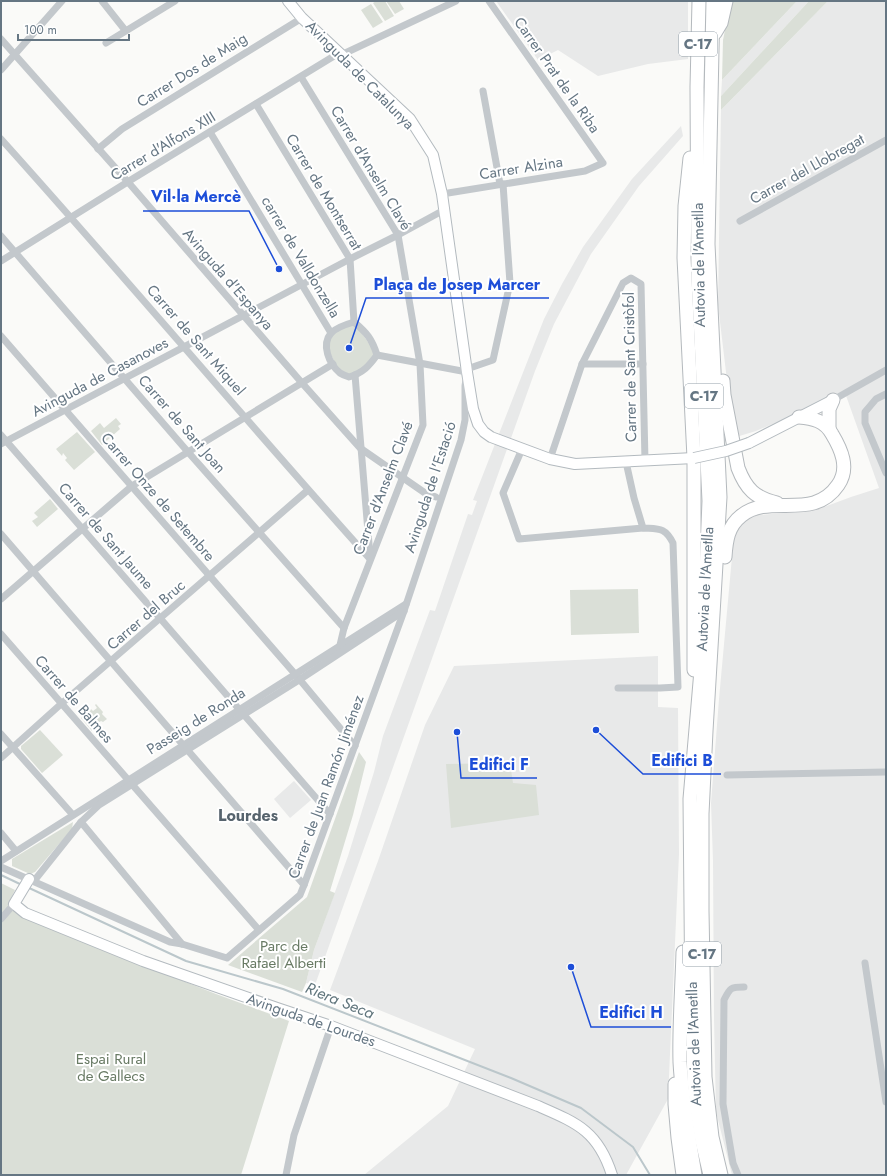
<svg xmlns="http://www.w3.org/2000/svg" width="887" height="1176" viewBox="0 0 887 1176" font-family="Jost,sans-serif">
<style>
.built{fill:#e8e9e9}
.green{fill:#dadfd7}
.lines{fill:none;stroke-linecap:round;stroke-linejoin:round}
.stream{stroke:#bbc7cb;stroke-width:2}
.secondary-casing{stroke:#b3babf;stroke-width:12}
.highway-casing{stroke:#b4b9bd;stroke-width:15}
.street{stroke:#c3c8cc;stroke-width:7}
.secondary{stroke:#fff;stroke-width:10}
.highway{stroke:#fff;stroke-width:13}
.secondary-bridge-casing{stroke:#b3babf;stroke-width:12;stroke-linecap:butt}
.secondary-bridge{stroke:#fff;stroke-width:10}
.labels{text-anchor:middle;stroke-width:4;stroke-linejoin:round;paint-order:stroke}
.shield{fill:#fff;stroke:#939fa8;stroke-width:1}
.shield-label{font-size:14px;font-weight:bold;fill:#657683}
.street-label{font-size:15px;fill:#657683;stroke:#fff}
.park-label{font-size:15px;fill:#687a64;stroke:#fff}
.neighbourhood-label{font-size:16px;font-weight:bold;fill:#57646e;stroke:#fff}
.water-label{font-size:16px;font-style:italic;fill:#60757c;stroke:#fff}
.leader{fill:none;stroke:#1d4ed8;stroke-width:1.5}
.callout-dot{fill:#1d4ed8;stroke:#fff;stroke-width:1.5}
.callout-label{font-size:16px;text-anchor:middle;font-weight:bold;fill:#1d4ed8;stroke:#fff;stroke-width:4;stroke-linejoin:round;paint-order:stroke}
</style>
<rect width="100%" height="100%" fill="#fafaf8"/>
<!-- built -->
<g class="built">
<path d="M496,1H688V59L648,64L598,76L558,50L538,60Z"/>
<path d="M797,1H809L721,96L722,80Z"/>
<path d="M828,1H886V1175H732L716,1112L714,1019L713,861L711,803L719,699L734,535L743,522L757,515L797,512L824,507L851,497L879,488L844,390L815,406L756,431L736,437L728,389L718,305L721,110Z"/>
<path d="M681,126L683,136L639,186L591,254L554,324L535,371L496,480L315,985L306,983L314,950L348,856L374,772L383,736L430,610L435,611L468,514L472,515L477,501L473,500L544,319L562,284L583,247L632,179Z"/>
<path d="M658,656V707L678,708L679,854L668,1099L626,1175H364L448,1106L475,1049L330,990L378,861L425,725L454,666Z"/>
<path d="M294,781L311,800L290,818L274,799Z"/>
</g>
<!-- green -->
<g class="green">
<path d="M376,1H385L394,16L385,21L373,3Z"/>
<path d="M386,1H399L404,9L395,14Z"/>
<path d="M731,1H797L722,80L723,40Z"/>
<path d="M809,1H828L721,110V96Z"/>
<path d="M371,4L383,22L373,28L361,10Z"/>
<path d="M354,322L377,355L355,375L340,373L326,345L331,333Z"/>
<path d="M116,418L121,424L118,426L120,429L102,445L91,431L100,423L104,428Z"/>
<path d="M77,432L95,452L74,470L65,460L67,458L63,453L62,456L56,449Z"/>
<path d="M50,499L58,509L37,527L32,521L38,517L34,513Z"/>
<path d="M638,589L639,633L571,635L570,590Z"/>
<path d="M96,704L103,712L102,714L107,719L103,722L101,721L98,723L100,725L92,731L81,718L91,709L93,711L97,708L95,705Z"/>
<path d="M40,730L63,755L42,773L21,749V746Z"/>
<path d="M359,752L366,762L353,815L330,891L335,893L314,950L306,983L302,992L228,965L307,897Z"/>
<path d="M510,763L513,783L536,785L539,815L451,828L446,764Z"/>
<path d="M73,822L72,829L35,872L30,874L12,866V859Z"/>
<path d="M1,883L15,890L8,904L21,917L216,994L289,1021L241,1175H1Z"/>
</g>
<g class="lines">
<!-- stream -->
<g class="stream">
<path d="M1,875L22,885"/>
<path d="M27,887L186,961L283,989L511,1078L581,1108L633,1147L650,1175"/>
</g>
<!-- secondary casing -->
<g class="secondary-casing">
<g id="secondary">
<path d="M288,1L302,18L410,119L433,155L442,194L467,372L473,409L478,424L484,432L491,437L550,459L575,464L694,458"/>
<path d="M749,443L833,400"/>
<path d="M29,879L14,904L25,913L143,961L277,1008L331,1026L538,1106C577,1123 598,1131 612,1175"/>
</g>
</g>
<!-- highway casing -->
<g class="highway-casing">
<g id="highway">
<path d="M699,1L697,87L698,277L709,501L703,647L690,799L692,1015L694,1080L697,1110L702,1141L710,1175"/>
<path d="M713,1L708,244L720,497L706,731L702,814V911L705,1077L712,1137L721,1175"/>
<path d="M715,33L721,23L726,1"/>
<path d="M690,158L685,206L684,258L694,458V670"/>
<path d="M723,381L724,395L738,468C746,489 755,498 777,503"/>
<path d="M829,428V409L833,400"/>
<path d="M725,557C726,541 728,526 741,516C770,492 813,522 838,485C850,468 841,449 832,434C825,421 813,418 799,417"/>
<path d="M683,952C682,989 679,1026 680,1062C682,1100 689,1138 695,1175"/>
<path d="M675,1084V1104L678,1138L683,1175"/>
</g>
</g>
<!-- street -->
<g class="street">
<path d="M102,1L125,30"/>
<path d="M1,39L128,182L302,383L360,448L425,493L436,497"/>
<path d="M106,43L175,1"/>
<path d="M341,55L456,1"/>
<path d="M1,70L62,1"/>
<path d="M301,77L398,235L420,364L423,425L344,628L340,645"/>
<path d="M483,91L500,184"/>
<path d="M256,104L350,259L354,322"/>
<path d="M210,132L331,333"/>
<path d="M1,139C126,278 246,421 370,559"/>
<path d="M98,149L122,129L302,18"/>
<path d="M442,194L585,171L603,163L489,1"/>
<path d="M740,221L886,140"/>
<path d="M1,236L188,452L344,628"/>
<path d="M1,261L134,178L339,53"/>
<path d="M354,322C367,333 372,339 377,355C369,366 363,373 349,377C346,376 343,375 340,373C329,364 321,345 331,333C337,327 347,324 354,322Z"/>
<path d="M1,336L295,674L355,746"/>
<path d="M582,364H643"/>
<path d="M467,369L493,360L510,283L503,184"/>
<path d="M355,375L370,556"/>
<path d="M886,394L876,399L865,412V423L886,473"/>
<path d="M833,400L886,370"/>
<path d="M1,435L330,814"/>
<path d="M1,444L350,259L398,235L444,210"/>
<path d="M522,449L503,493L519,539L643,528"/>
<path d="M550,459L582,364L623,283L631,278L641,284L645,461"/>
<path d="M1,534L304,885"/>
<path d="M1,599L132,486L333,364"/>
<path d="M1,634L259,930"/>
<path d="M618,688H660L678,687L673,543C665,527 659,529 643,528L634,498L626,462"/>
<path d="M1,734L73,815"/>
<path d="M1,758L61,704L308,490"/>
<path d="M727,775L886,772"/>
<path d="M81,822L182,944"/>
<path d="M1,833L16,851"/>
<path d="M1,861L406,604"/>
<path d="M1,867L170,942L182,944L227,958L300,895L304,885L404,611L461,440L465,420V386L467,372L377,355"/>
<path d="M34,881L81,822L99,805L299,680L404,611"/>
<path d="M1,919L14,904"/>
<path d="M865,963L886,1102"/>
<path d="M286,1175L294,1135L331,1026"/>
<path d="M738,1175L733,1163L723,1104L724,1000C730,988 730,987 744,987"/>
</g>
<!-- secondary -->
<use href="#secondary" class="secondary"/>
<!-- highway -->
<use href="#highway" class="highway"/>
<!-- secondary-bridge casing -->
<g class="secondary-bridge-casing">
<path id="secondary-bridge" d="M694,458L726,451L749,443"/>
</g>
<!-- secondary-bridge -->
<use href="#secondary-bridge" class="secondary-bridge"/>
</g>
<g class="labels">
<!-- shield labels -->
<g class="shield">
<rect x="679" y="32" width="38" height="24" rx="3"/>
<rect x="685" y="384" width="38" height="24" rx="3"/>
<rect x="683" y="942" width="38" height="24" rx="3"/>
</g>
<g class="shield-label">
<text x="698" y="49">C-17</text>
<text x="704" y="401">C-17</text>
<text x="702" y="959">C-17</text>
</g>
<!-- street labels -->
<g class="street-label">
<text transform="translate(192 70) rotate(-32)" y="5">Carrer Dos de Maig</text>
<text transform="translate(360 75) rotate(45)" y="5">Avinguda de Catalunya</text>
<text transform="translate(557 75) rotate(55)" y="5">Carrer Prat de la Riba</text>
<text transform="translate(163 146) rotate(-31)" y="5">Carrer d'Alfons XIII</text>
<text transform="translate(371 168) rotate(59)" y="5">Carrer d'Anselm Clavé</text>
<text transform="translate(521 168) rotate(-9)" y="5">Carrer Alzina</text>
<text transform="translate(807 169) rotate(-29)" y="5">Carrer del Llobregat</text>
<text transform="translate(324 192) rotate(59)" y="5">Carrer de Montserrat</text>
<text transform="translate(301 257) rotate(59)" y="5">carrer de Valldonzella</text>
<text transform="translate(699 265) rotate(-91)" y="5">Autovia de l'Ametlla</text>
<text transform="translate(228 279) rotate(49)" y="5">Avinguda d'Espanya</text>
<text transform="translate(196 340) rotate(49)" y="5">Carrer de Sant Miquel</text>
<text transform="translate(630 367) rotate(-91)" y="5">Carrer de Sant Cristòfol</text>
<text transform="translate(100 377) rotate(-28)" y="5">Avinguda de Casanoves</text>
<text transform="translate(182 424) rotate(49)" y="5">Carrer de Sant Joan</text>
<text transform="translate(430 487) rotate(-72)" y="5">Avinguda de l'Estació</text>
<text transform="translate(383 488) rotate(-69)" y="5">Carrer d'Anselm Clavé</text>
<text transform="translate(158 497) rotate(49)" y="5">Carrer Onze de Setembre</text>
<text transform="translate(106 536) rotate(49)" y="5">Carrer de Sant Jaume</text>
<text transform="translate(705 589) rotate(-87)" y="5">Autovia de l'Ametlla</text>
<text transform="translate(146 615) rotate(-41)" y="5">Carrer del Bruc</text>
<text transform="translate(74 699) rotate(49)" y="5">Carrer de Balmes</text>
<text transform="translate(196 721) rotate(-32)" y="5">Passeig de Ronda</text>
<text transform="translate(326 787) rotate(-70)" y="5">Carrer de Juan Ramón Jiménez</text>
<text transform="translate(311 1020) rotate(19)" y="5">Avinguda de Lourdes</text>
<text transform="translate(694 1044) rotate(-92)" y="5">Autovia de l'Ametlla</text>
</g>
<!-- park labels -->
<g class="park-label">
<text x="284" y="951">Parc de<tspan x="284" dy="17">Rafael Alberti</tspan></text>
<text x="111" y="1064">Espai Rural<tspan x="111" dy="17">de Gallecs</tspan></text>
</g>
<!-- neighbourhood labels -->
<g class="neighbourhood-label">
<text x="248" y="821">Lourdes</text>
</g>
<!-- water labels -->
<g class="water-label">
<text transform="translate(340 1000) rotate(22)" y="6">Riera Seca</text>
</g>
</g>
<!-- callouts -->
<path class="leader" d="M279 269L249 211H143M349 348L366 298H549M596 730L643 774H721M457 732L461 778H537M571 967L591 1027H671"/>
<g class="callout-dot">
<circle cx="279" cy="269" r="4"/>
<circle cx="349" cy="348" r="4"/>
<circle cx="596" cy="730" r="4"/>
<circle cx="457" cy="732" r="4"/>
<circle cx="571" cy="967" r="4"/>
</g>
<g class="callout-label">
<text x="196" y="202">Vil·la Mercè</text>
<text x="457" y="290">Plaça de Josep Marcer</text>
<text x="682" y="766">Edifici B</text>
<text x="499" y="770">Edifici F</text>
<text x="631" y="1018">Edifici H</text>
</g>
<!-- border -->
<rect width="887" height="1176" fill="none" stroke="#657683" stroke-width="4"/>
<!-- scale -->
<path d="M18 34v6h111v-6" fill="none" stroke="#657683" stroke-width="2"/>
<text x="24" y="34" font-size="12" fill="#657683" stroke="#ffffff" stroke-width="3" paint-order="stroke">100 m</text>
</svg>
